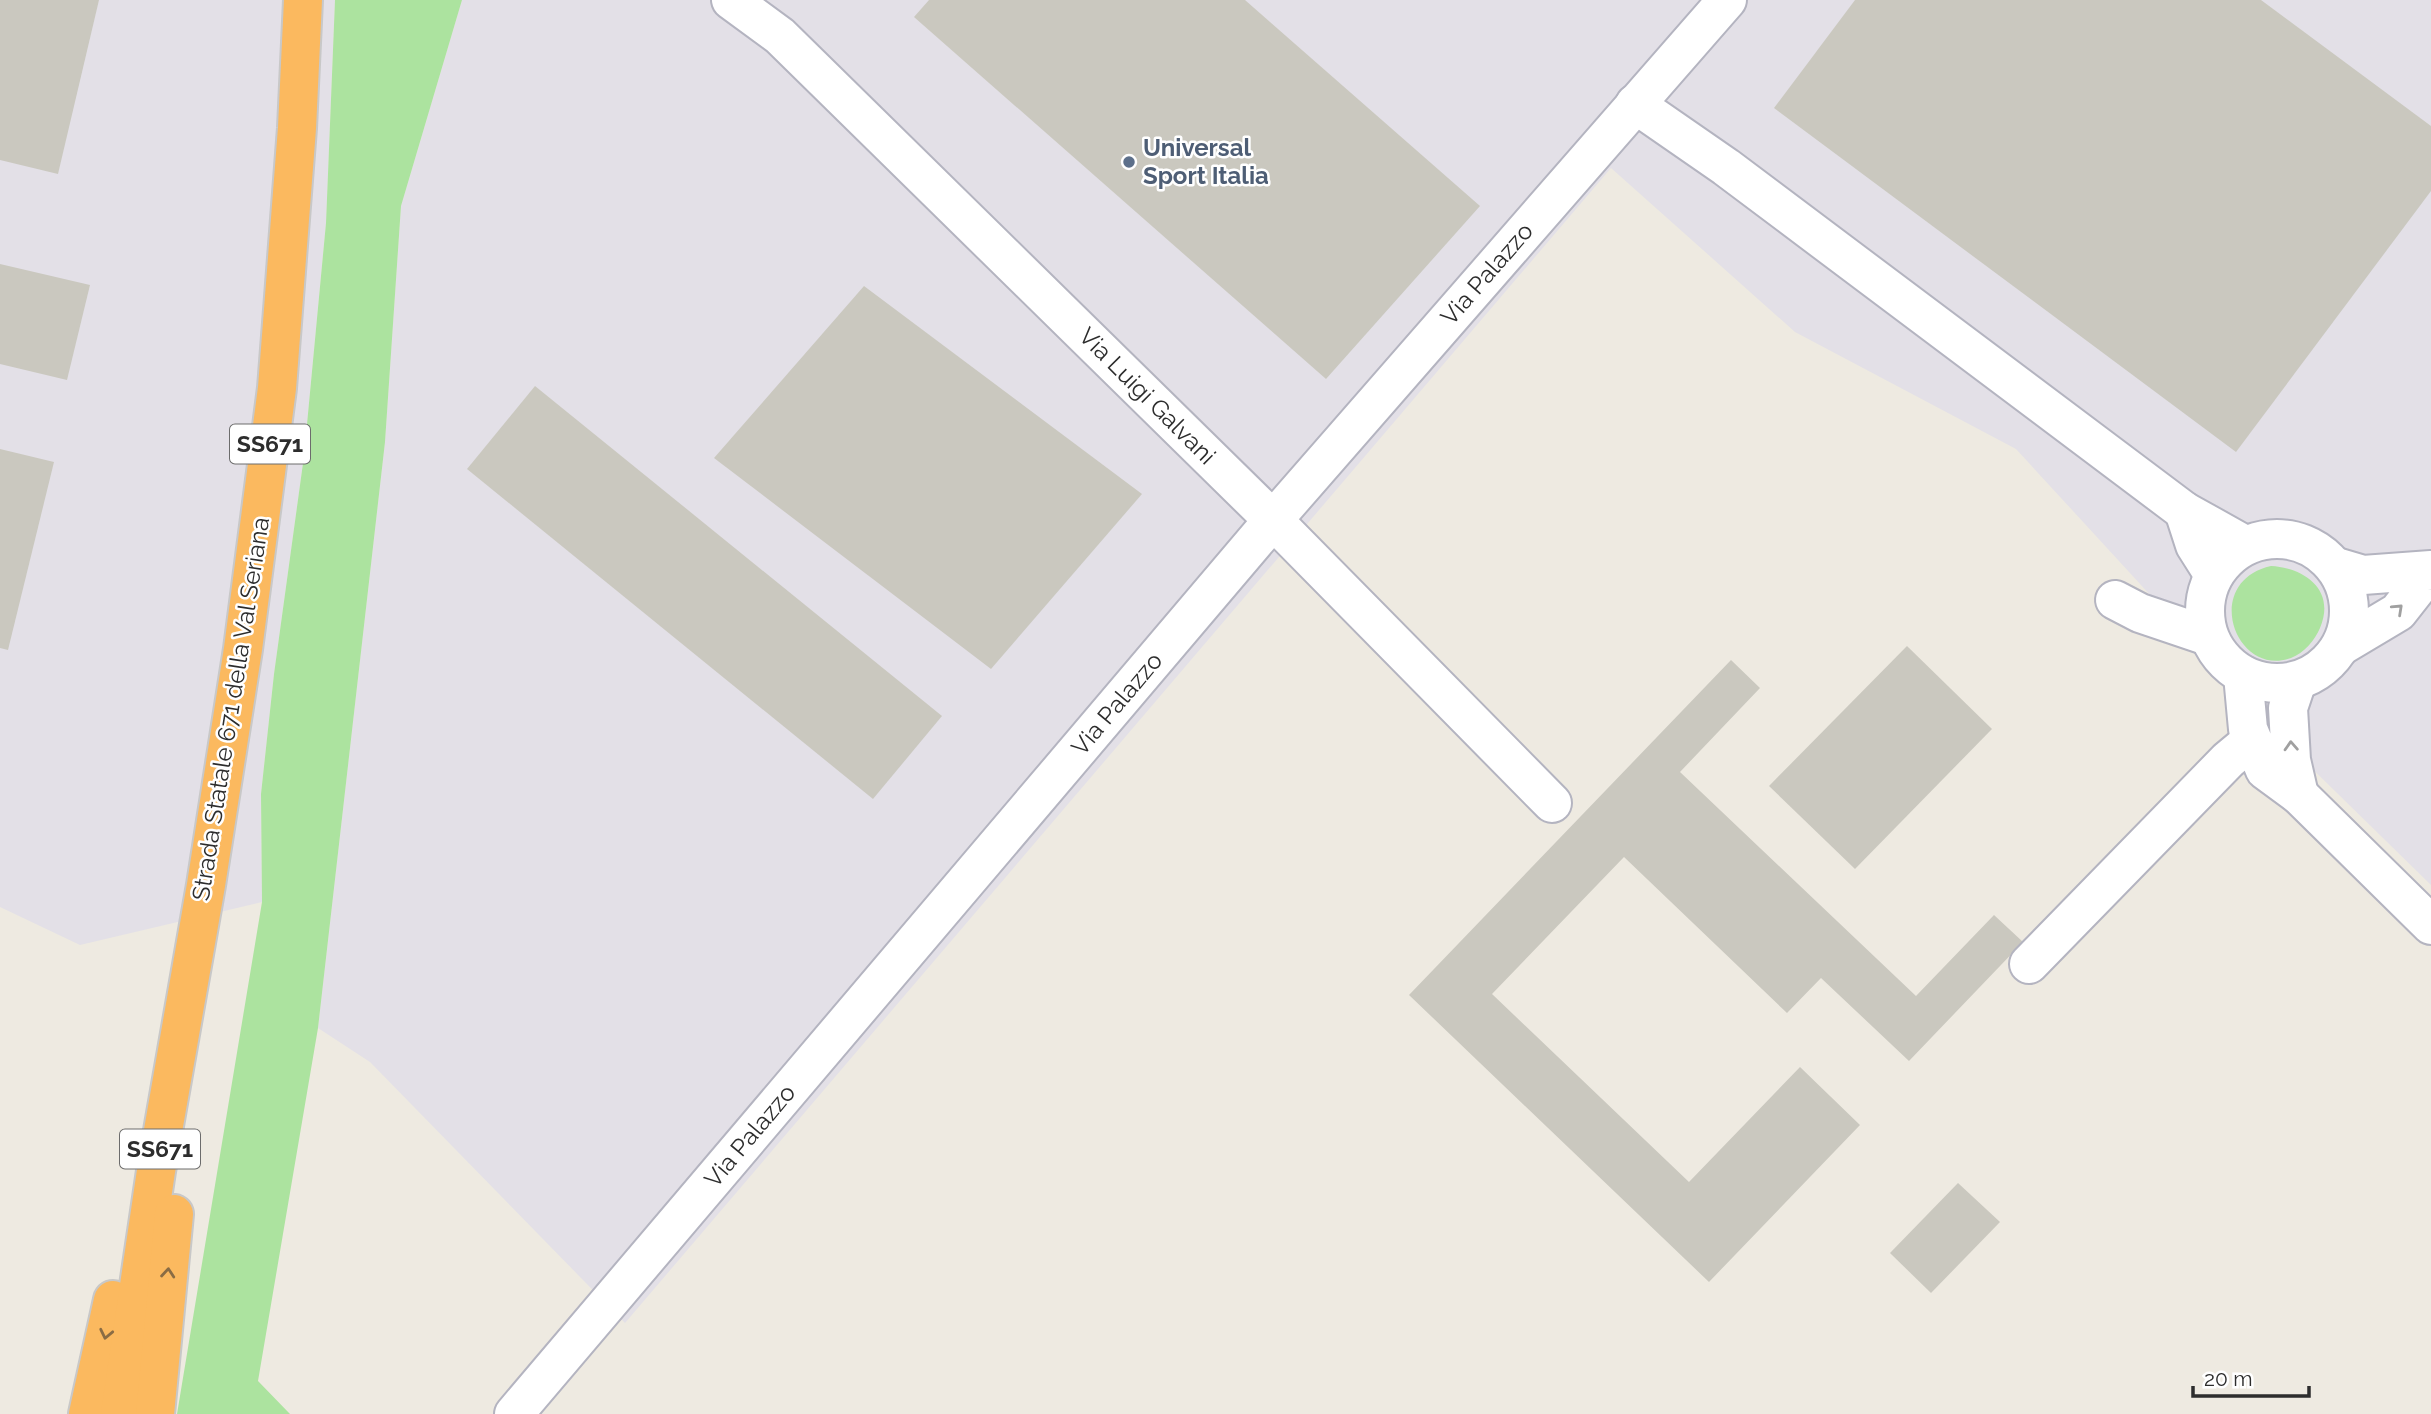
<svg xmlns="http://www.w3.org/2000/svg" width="2431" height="1414" viewBox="0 0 2431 1414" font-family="Raleway,sans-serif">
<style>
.industrial{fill:#e3e0e7}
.green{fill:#ace39f}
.building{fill:#cac8bf}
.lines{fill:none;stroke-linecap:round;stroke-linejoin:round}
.minor-casing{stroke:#b4b4c0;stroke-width:42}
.highway-casing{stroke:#c8c8c8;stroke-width:42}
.minor{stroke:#fff;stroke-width:38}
.highway{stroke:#fbb95f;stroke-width:38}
.oneway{stroke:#a0a0a0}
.oneway2{stroke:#8a6c44}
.service-dot{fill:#5c6f8a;stroke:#fff;stroke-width:2.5}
.labels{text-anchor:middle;stroke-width:5;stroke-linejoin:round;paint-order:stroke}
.shield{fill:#fff;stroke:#6c6c6c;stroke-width:2}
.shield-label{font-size:23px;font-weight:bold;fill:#2d2d2d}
.service-label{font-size:24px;font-weight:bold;fill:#4e5e75;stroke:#fff;text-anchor:start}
.street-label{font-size:24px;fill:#2d2d2d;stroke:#fff}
</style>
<rect width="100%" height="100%" fill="#eeeae1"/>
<!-- industrial -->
<g class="industrial">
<path d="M0,0H335L326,223L304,456L274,674L261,794L262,902L80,945L0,907Z"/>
<path d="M462,0H2431V885L2289,746L2016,449L1795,332L1611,168L625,1323L370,1062L318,1028L385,442L401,206Z"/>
</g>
<!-- green -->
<g class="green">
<path d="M335,0H462L401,206L385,442L318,1028L258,1381L290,1414H177L262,902L261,794L274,674L304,456L326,223Z"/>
<path d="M2271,566C2305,568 2336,590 2320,628C2315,640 2304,653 2291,658C2235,678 2201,582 2271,566Z"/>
</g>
<!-- building -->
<g class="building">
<path d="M0,0H99L58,174L0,160Z"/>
<path d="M929,0H1245L1480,206L1326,379L914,17Z"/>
<path d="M1855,0H2261L2431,126V191L2236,452L1774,108Z"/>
<path d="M0,264L90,285L67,380L0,364Z"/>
<path d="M864,286L1142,494L991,669L714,458Z"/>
<path d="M535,386L942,716L873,799L467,469Z"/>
<path d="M0,449L54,462L8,650L0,648Z"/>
<path d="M1907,646L1992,729L1855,869L1769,786Z"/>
<path d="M1731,660L1760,688L1680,772L1916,996L1994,915L2023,942L1909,1061L1821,978L1787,1013L1624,857L1492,994L1689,1182L1800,1067L1860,1125L1709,1282L1409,995Z"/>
<path d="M1958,1183L2000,1222L1931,1293L1890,1253Z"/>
</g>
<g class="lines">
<!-- minor casing -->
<g class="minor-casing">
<g id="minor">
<path d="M731,0L780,36L1273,520L1552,803"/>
<path d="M1635,104L1726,167L2184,511"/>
<circle cx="2277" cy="611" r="72"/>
<path d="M2336,567L2363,575L2431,570L2398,612L2341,646"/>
<path d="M2214,575L2195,545L2184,511L2245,545"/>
<path d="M2115,600L2140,613L2208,636"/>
<path d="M2243,675L2248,729L2265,770L2299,795L2291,760L2288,708L2297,681"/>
<path d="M2299,795L2431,925"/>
<path d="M2029,964L2228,760L2252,740"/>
<path d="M514,1414L1273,520L1727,0"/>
</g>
</g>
<!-- highway casing -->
<g class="highway-casing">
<g id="highway">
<path d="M88,1414L113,1300"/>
<path d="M120,1414L156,1171L206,885L243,649L277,388L297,128L303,0"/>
<path d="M155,1414L174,1214"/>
</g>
</g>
<!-- minor -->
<use href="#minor" class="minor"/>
<!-- highway -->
<use href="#highway" class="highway"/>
</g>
<!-- one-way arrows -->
<defs><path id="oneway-chevron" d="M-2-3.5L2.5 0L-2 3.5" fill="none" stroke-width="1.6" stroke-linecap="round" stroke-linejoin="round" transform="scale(1.75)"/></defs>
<g class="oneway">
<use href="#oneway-chevron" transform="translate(2398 609) rotate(-43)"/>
<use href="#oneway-chevron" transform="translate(2291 746) rotate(-93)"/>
</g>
<g class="oneway2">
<use href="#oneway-chevron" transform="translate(168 1273) rotate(-85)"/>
<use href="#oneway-chevron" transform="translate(106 1334) rotate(102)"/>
</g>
<!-- markers -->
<circle class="service-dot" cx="1129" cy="162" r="7"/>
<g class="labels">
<!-- shield labels -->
<g class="shield">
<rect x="230" y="424.5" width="80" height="39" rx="5"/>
<rect x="120" y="1129.5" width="80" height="39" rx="5"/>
</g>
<g class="shield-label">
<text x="270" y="452">SS671</text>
<text x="160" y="1157">SS671</text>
</g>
<!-- service labels -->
<g class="service-label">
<text x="1143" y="156">Universal<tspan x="1143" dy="28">Sport Italia</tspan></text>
</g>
<!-- street labels -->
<g class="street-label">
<text transform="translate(1487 274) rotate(-49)" y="8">Via Palazzo</text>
<text transform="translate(1147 396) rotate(45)" y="8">Via Luigi Galvani</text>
<text transform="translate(1117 704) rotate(-50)" y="8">Via Palazzo</text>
<text transform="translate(231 709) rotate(-81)" y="8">Strada Statale 671 della Val Seriana</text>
<text transform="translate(750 1136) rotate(-50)" y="8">Via Palazzo</text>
</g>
</g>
<!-- scale -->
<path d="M2193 1386v10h116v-10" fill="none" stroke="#2d2d2d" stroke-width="3.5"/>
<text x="2204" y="1386" font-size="21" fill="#2d2d2d" stroke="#ffffff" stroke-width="5" paint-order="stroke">20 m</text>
</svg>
